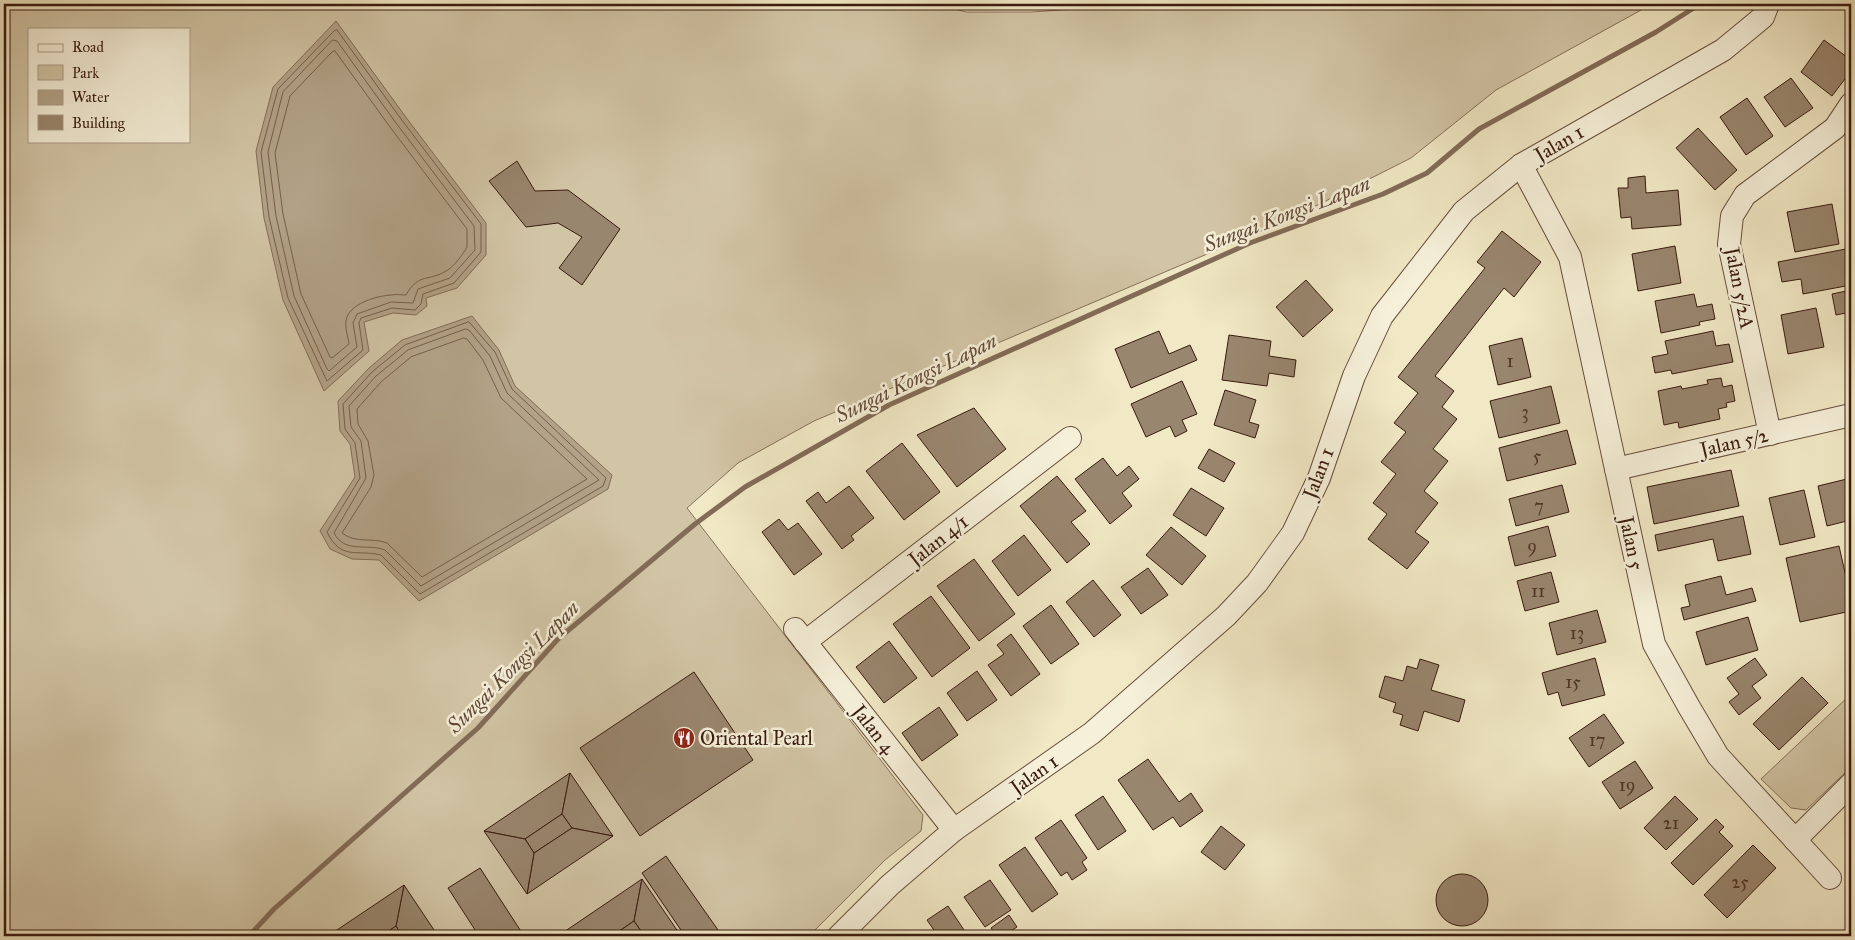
<svg xmlns="http://www.w3.org/2000/svg" width="1855" height="940" viewBox="0 0 1855 940" font-family="'IM FELL Great Primer',serif">
<style>
.green{fill:#d2c5a6;stroke:#86705a;fill-rule:evenodd}
.water{fill:#b2a287;stroke:#826c57}
.lines{fill:none;stroke-linecap:round;stroke-linejoin:round}
.shore{stroke:#765e4b;stroke-width:1}
.stream{stroke:#826c57;stroke-width:5}
.building{fill:#99866e;stroke:#391b0f}
.minor-casing{stroke:#674e3c;stroke-width:24}
.minor{stroke:#f6f0d9;stroke-width:22}
.labels{text-anchor:middle;stroke-width:5;stroke-linejoin:round;paint-order:stroke}
.number-label{font-size:18px;fill:#513627}
.street-label{font-size:20px;fill:#391b0f;stroke:#f6f0d9}
.poi-label{font-size:20px;fill:#391b0f;stroke:#f6f0d9;text-anchor:start}
.water-label{font-size:21px;font-style:italic;fill:#634a39;stroke:#f6f0d9}
</style>
<rect width="100%" height="100%" fill="#f1e8c5"/>
<filter id="stains"><feTurbulence type="fractalNoise" baseFrequency=".004" numOctaves="4"/><feColorMatrix values="0 0 0 0 .2 0 0 0 0 .09 0 0 0 0 .02 0 0 0 .5 -.17"/></filter>
<radialGradient id="worn" r=".72"><stop offset=".6" stop-color="#630" stop-opacity="0"/><stop offset="1" stop-color="#630" stop-opacity=".3"/></radialGradient>
<!-- green -->
<g class="green">
<path d="M4,4H935L966,12H1031L1149,4H1652L1496,90L1411,158L1292,218L814,421L738,463L687,508L923,815L921,831L885,860L809,936H4ZM29,29H189V141H29Z"/>
<path d="M1851,694V767L1806,810L1791,808L1761,779Z"/>
</g>
<!-- water -->
<g class="water">
<path d="M336,21L405,116L486,223V255L457,288L426,298L427,306L416,315L393,313L364,322L369,351L324,391L283,300L264,218L256,151L273,87Z"/>
<path d="M472,316L499,350L515,386L612,475L608,489L419,601L379,560L352,559L330,549L320,531L355,477L350,444L340,431L338,401L369,368L402,340Z"/>
</g>
<g class="lines">
<!-- shore -->
<g class="shore">
<path d="M337,30L401,119L481,224V252L454,283L423,294L421,304L415,310L392,308L361,318L359,323L363,350L327,381L288,298L269,217L261,152L278,89L334,31Z"/>
<path d="M333,40L337,41L396,123L474,226L475,250L450,278L418,289L413,303L391,302L357,314L353,323L357,347L329,371L327,369L294,296L276,216L268,152L283,92Z"/>
<path d="M335,51L390,127L467,229V247C463,254 454,267 446,271C429,282 419,272 406,295C401,295 396,294 391,295C376,296 348,304 346,321C345,328 348,337 349,344L332,358L330,357L301,294L283,214L275,153L290,96L332,52Z"/>
<path d="M469,322L495,352L512,389L606,478L603,486L420,594L381,555C357,549 341,561 327,532L360,478L355,443L345,429L343,404L372,372L405,345Z"/>
<path d="M466,329L469,330L490,356L507,393L599,480L421,586L385,550C367,543 345,554 334,533L366,478L361,441L351,427L349,406L376,376L408,350Z"/>
<path d="M464,338L467,339L483,360L501,398L587,479L422,577L387,543C372,537 356,544 342,533L371,487L374,475L368,441L358,424L357,409L381,382L411,357Z"/>
</g>
<!-- stream -->
<path class="stream" d="M249,936L274,909L478,728L558,639L695,524L745,487L889,405L1250,243L1383,194L1427,173L1479,129L1656,32L1700,4"/>
</g>
<!-- building -->
<g class="building">
<path d="M1824,40L1851,60V71L1832,96L1801,72Z"/>
<path d="M1791,78L1813,108L1785,127L1764,97Z"/>
<path d="M1747,98L1773,136L1746,155L1720,117Z"/>
<path d="M1698,128L1737,170L1715,190L1676,148Z"/>
<path d="M517,161L535,191L568,190L620,229L582,285L559,268L582,237L558,223L526,227L489,181Z"/>
<path d="M1645,176L1646,193L1678,190L1681,225L1632,229L1631,217L1621,218L1618,188H1628V178Z"/>
<path d="M1832,204L1839,244L1795,252L1787,212Z"/>
<path d="M1502,231L1541,262L1514,297L1504,288L1435,376L1454,391L1442,407L1457,419L1433,449L1448,461L1424,491L1438,503L1415,532L1429,542L1407,569L1368,539L1387,514L1373,503L1396,474L1381,462L1406,432L1394,423L1418,393L1398,377L1485,268L1477,262Z"/>
<path d="M1675,246L1681,283L1638,291L1632,254Z"/>
<path d="M1851,248V285L1803,294L1801,279L1782,282L1778,262Z"/>
<path d="M1306,280L1333,310L1303,337L1276,307Z"/>
<path d="M1851,290V312L1836,315L1832,294Z"/>
<path d="M1694,294L1697,307L1712,304L1715,319L1699,322L1700,325L1661,333L1655,301Z"/>
<path d="M1816,308L1824,347L1788,354L1781,315Z"/>
<path d="M1159,331L1169,354L1190,345L1197,360L1131,388L1115,349Z"/>
<path d="M1713,331L1716,346L1729,344L1733,362L1672,374L1671,370L1655,373L1652,357L1668,354L1665,341Z"/>
<path d="M1229,335L1271,341L1269,356L1296,360L1294,377L1269,373L1267,386L1222,380Z"/>
<path d="M1522,338L1531,377L1498,385L1489,346Z"/>
<path d="M1721,378L1723,387L1732,385L1735,401L1726,403L1727,407L1718,409L1720,419L1679,428L1678,422L1664,425L1658,391L1681,386L1682,389L1708,384L1707,380Z"/>
<path d="M1182,381L1197,414L1182,420L1187,431L1175,437L1170,426L1146,437L1131,404Z"/>
<path d="M1551,386L1560,423L1499,438L1490,401Z"/>
<path d="M1225,390L1256,400L1249,422L1259,425L1255,438L1214,425Z"/>
<path d="M974,408L1006,449L957,487L917,435Z"/>
<path d="M1567,430L1576,464L1507,481L1499,448Z"/>
<path d="M902,443L940,492L904,520L866,471Z"/>
<path d="M1209,449L1235,463L1224,482L1198,468Z"/>
<path d="M1103,458L1117,476L1129,466L1139,479L1122,493L1132,506L1110,524L1075,479Z"/>
<path d="M1731,470L1739,506L1654,524L1647,487Z"/>
<path d="M1057,476L1086,511L1071,522L1090,544L1067,563L1020,506Z"/>
<path d="M1851,478V520L1827,526L1818,486Z"/>
<path d="M1562,485L1569,512L1516,526L1509,499Z"/>
<path d="M849,486L874,518L851,536L854,540L842,549L806,501L818,492L826,503Z"/>
<path d="M1191,488L1224,508L1206,536L1173,515Z"/>
<path d="M1804,490L1815,537L1780,545L1769,498Z"/>
<path d="M1743,516L1751,554L1718,561L1713,539L1658,551L1655,535Z"/>
<path d="M779,519L788,530L798,523L822,554L794,575L762,532Z"/>
<path d="M1548,526L1556,556L1515,566L1508,537Z"/>
<path d="M1171,527L1206,556L1182,585L1146,555Z"/>
<path d="M1024,535L1051,570L1018,596L992,561Z"/>
<path d="M1839,546L1851,599V611L1800,622L1786,558Z"/>
<path d="M974,559L1015,614L979,641L937,586Z"/>
<path d="M1148,568L1168,595L1141,614L1121,587Z"/>
<path d="M1551,572L1559,602L1525,611L1517,581Z"/>
<path d="M1721,576L1726,595L1752,588L1756,601L1684,620L1681,608L1690,606L1685,585Z"/>
<path d="M1093,580L1121,615L1094,637L1066,602Z"/>
<path d="M931,596L970,648L932,677L893,624Z"/>
<path d="M1051,605L1079,644L1051,664L1023,626Z"/>
<path d="M1597,610L1606,642L1557,655L1549,623Z"/>
<path d="M1748,617L1758,650L1706,665L1696,632Z"/>
<path d="M1011,634L1040,674L1011,696L988,665L1004,654L997,645Z"/>
<path d="M889,641L917,678L884,703L856,667Z"/>
<path d="M1595,658L1605,695L1562,706L1558,692L1548,695L1542,673Z"/>
<path d="M1755,658L1767,675L1752,686L1761,698L1739,715L1729,702L1739,694L1727,678Z"/>
<path d="M1420,659L1439,665L1431,690L1465,700L1459,722L1424,711L1418,731L1400,725L1403,715L1393,712L1396,703L1379,697L1385,676L1403,681L1407,666L1417,669Z"/>
<path d="M977,671L997,700L967,721L947,693Z"/>
<path d="M694,672L753,760L640,836L580,748Z"/>
<path d="M1802,677L1828,703L1779,750L1753,724Z"/>
<path d="M939,707L958,735L922,761L902,733Z"/>
<path d="M1604,714L1624,743L1589,767L1569,738Z"/>
<path d="M1148,759L1179,802L1191,793L1203,811L1180,827L1173,817L1153,830L1118,780Z"/>
<path d="M1635,761L1653,788L1620,809L1602,782Z"/>
<path d="M570,773L562,814L525,839L484,831Z"/>
<path d="M570,773L613,836L572,828L562,814Z"/>
<path d="M1103,796L1126,831L1098,850L1075,815Z"/>
<path d="M1675,796L1698,819L1666,850L1644,828Z"/>
<path d="M562,814L572,828L534,853L525,839Z"/>
<path d="M1716,819L1724,827L1719,832L1733,846L1693,885L1671,863Z"/>
<path d="M1061,820L1087,858L1082,862L1087,870L1072,880L1067,872L1061,876L1035,838Z"/>
<path d="M1221,826L1245,845L1225,870L1201,852Z"/>
<path d="M572,828L613,836L527,894L534,853Z"/>
<path d="M484,831L525,839L534,853L527,894Z"/>
<path d="M1753,845L1776,868L1727,918L1704,895Z"/>
<path d="M1025,847L1058,894L1032,912L999,865Z"/>
<path d="M666,856L718,930L709,936H685L642,873Z"/>
<path d="M480,868L524,936H479L448,888Z"/>
<circle cx="1462" cy="900" r="26"/>
<path d="M642,879L634,921L612,936H558Z"/>
<path d="M642,879L681,936H653L643,934L634,921Z"/>
<path d="M990,880L1011,910L985,927L964,897Z"/>
<path d="M404,885L438,936H402L396,926Z"/>
<path d="M404,885L396,926L381,936H328Z"/>
<path d="M948,906L968,936H938L927,920Z"/>
<path d="M1009,915L1017,927L1003,936H996L991,928Z"/>
<path d="M634,921L643,934L641,936H612Z"/>
<path d="M396,926L402,936H381Z"/>
</g>
<g class="lines">
<!-- minor casing -->
<g class="minor-casing">
<g id="minor">
<path d="M1521,165L1570,257L1654,644L1689,707L1718,756L1830,878"/>
<path d="M1770,434L1729,244L1732,216L1745,195L1835,128L1851,104"/>
<path d="M1616,469L1851,415"/>
<path d="M795,629L954,830"/>
<path d="M805,642L1070,438"/>
<path d="M1795,840L1851,784"/>
<path d="M839,936L890,885L954,830L1092,733L1226,616L1257,583L1293,533L1319,478L1354,376L1382,316L1464,211L1521,165L1723,50L1763,17L1768,4"/>
</g>
</g>
<!-- minor -->
<use href="#minor" class="minor"/>
</g>
<!-- icons -->
<defs>
<g id="restaurant-disc" transform="scale(1.125)"><circle r="9.5" fill="#8f2418" stroke="#f6f0d9"/><path d="M-5-6h1v4h1v-4h1v4h1v-4h1v5L-1.5 .5V6h-2V.5L-5-1ZM5-6V6H3V1.5H1.5Q1.5-4 5-6Z" fill="#fff"/></g>
</defs>
<g fill-rule="evenodd">
<use href="#restaurant-disc" x="684" y="738"/>
</g>
<g class="labels">
<!-- number labels -->
<g class="number-label">
<text x="1510" y="367">1</text>
<text x="1525" y="418">3</text>
<text x="1537" y="462">5</text>
<text x="1539" y="512">7</text>
<text x="1532" y="552">9</text>
<text x="1538" y="597">11</text>
<text x="1577" y="639">13</text>
<text x="1573" y="688">15</text>
<text x="1597" y="746">17</text>
<text x="1627" y="791">19</text>
<text x="1671" y="829">21</text>
<text x="1740" y="888">25</text>
</g>
<!-- street labels -->
<g class="street-label">
<text transform="translate(1559 143) rotate(-30)" y="7">Jalan 1</text>
<text transform="translate(1740 288) rotate(79)" y="7">Jalan 5/2A</text>
<text transform="translate(1734 442) rotate(-13)" y="7">Jalan 5/2</text>
<text transform="translate(1318 473) rotate(-69)" y="7">Jalan 1</text>
<text transform="translate(938 540) rotate(-38)" y="7">Jalan 4/1</text>
<text transform="translate(1632 543) rotate(78)" y="7">Jalan 5</text>
<text transform="translate(874 729) rotate(52)" y="7">Jalan 4</text>
<text transform="translate(1034 774) rotate(-35)" y="7">Jalan 1</text>
</g>
<!-- poi labels -->
<g class="poi-label">
<text x="700" y="745">Oriental Pearl</text>
</g>
<!-- water labels -->
<g class="water-label">
<text transform="translate(1287 214) rotate(-21)" y="7">Sungai Kongsi Lapan</text>
<text transform="translate(916 378) rotate(-26)" y="7">Sungai Kongsi Lapan</text>
<text transform="translate(513 667) rotate(-45)" y="7">Sungai Kongsi Lapan</text>
</g>
</g>
<!-- margin -->
<rect width="1855" height="940" fill="none" stroke="#f1e8c5" stroke-width="20"/>
<rect x="5" y="5" width="1845" height="930" fill="none" stroke="#391b0f" stroke-width="2.5"/>
<rect x="10" y="10" width="1835" height="920" fill="none" stroke="#391b0f"/>
<!-- legend -->
<rect x="28" y="28" width="162" height="115" fill="#f6f0d9" stroke="#aa9b88"/>
<rect x="38" y="44" width="25" height="8" fill="#f6f0d9" stroke="#aa9b88"/>
<text x="72" y="52" font-size="15" fill="#391b0f">Road</text>
<rect x="38" y="65" width="25" height="15" fill="#d2c5a6" stroke="#aa9b88"/>
<text x="72" y="78" font-size="15" fill="#391b0f">Park</text>
<rect x="38" y="90" width="25" height="15" fill="#b2a287" stroke="#aa9b88"/>
<text x="72" y="102" font-size="15" fill="#391b0f">Water</text>
<rect x="38" y="115" width="25" height="15" fill="#99866e" stroke="#aa9b88"/>
<text x="72" y="128" font-size="15" fill="#391b0f">Building</text>
<rect width="100%" height="100%" filter="url(#stains)"/>
<rect width="100%" height="100%" fill="url(#worn)"/>
</svg>
